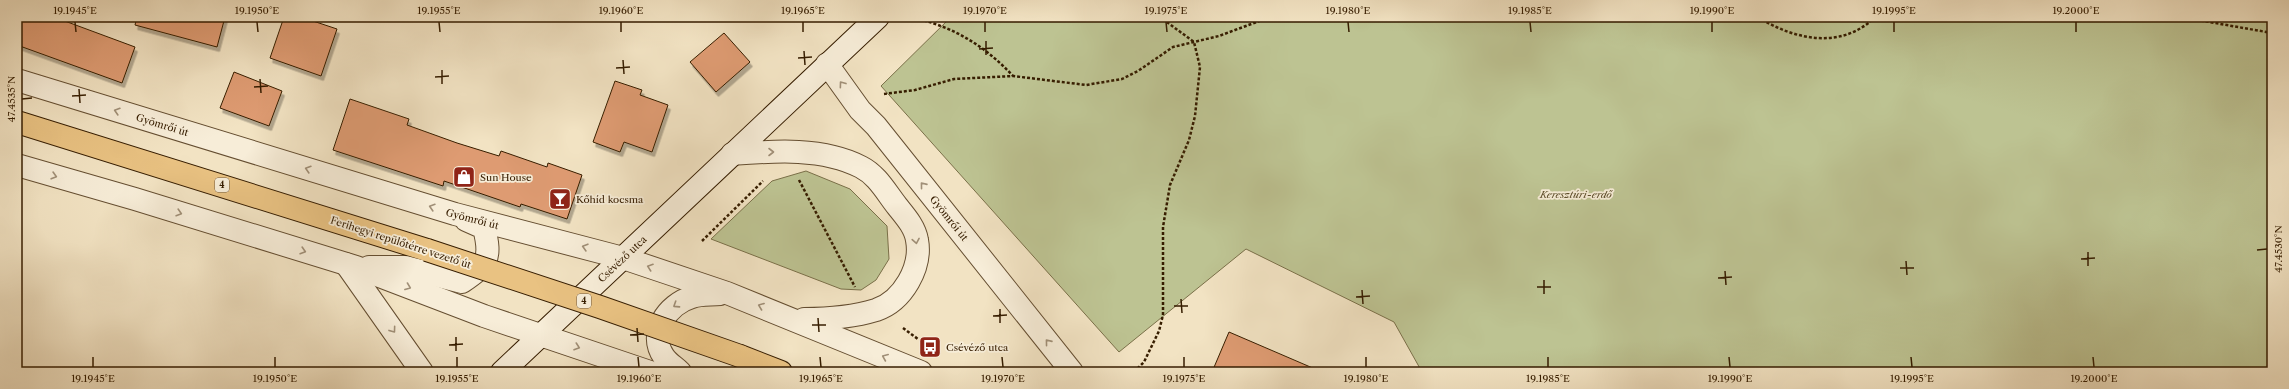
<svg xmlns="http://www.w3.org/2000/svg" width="2289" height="389" viewBox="0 0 2289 389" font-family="'Libre Caslon Text',serif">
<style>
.green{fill:#bdc392;stroke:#7a7049}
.building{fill:#de9b72;stroke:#361d00;filter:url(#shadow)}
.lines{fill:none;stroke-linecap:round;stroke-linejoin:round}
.tertiary-casing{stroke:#654e31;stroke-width:24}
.secondary-casing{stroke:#361d00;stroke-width:24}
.primary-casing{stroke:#361d00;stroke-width:24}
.path{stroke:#361d00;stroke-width:2.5;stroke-dasharray:3 2;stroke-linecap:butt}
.tertiary{stroke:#f7edd8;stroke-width:22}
.secondary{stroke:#f7edd8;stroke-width:22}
.primary{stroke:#e9c282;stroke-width:22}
.primary-bridge-casing{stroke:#361d00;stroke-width:24;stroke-linecap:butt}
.primary-bridge{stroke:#e9c282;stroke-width:22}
.oneway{stroke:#a08f77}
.ticks{fill:none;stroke:#361d00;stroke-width:1.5}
.labels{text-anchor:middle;stroke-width:3.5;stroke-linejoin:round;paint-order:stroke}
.shield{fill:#f7edd8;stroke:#705b41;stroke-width:1}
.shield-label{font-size:9px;font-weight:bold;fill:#361d00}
.street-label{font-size:10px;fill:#361d00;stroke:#f7edd8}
.poi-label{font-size:10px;fill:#361d00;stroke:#f7edd8;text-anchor:start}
.park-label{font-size:10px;font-style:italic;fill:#5e4f2c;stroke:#f7edd8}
.neatline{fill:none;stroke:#361d00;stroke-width:1.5}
.ticks-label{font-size:10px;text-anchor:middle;fill:#361d00}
</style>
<defs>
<filter id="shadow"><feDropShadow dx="2.5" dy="4.5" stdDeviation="0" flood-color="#0004"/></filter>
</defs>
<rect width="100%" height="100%" fill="#f2e3c3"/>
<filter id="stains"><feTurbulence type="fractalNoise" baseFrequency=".005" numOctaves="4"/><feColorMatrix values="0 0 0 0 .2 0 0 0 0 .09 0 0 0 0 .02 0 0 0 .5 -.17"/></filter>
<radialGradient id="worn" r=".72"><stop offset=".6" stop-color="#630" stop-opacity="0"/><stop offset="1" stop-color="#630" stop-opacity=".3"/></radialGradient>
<!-- green -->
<g class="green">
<path d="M951,17H2272V372H1422L1394,322L1246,249L1119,352L881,86Z"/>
<path d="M806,171L850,189L887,226L889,259L876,280L861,290L841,289L711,239L772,181Z"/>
</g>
<!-- building -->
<g class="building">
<path d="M17,17H54L135,47L122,83L17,45Z"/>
<path d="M137,17H225L217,47L135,25Z"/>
<path d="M284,17H301L337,29L321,76L270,58Z"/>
<path d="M724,33L750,62L716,92L690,62Z"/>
<path d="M234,72L282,91L269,126L220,108Z"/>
<path d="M615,81L642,90L640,95L668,105L652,152L624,142L620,152L593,142Z"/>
<path d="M350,99L409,119L407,125L457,143L499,156L501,151L547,167L548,163L582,175L567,219L521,204L520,207L444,181L443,186L333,150Z"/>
<path d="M1229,332L1322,372H1212Z"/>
</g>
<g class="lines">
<!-- tertiary casing -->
<g class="tertiary-casing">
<g id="tertiary">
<path id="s1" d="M827,64L860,110L876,126L1072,372"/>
<path id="s2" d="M17,80L455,214L623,258L727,293L921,372"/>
<path d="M732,154C773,151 823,147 861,167C877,175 886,192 897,206C905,216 915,227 917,240C922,267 903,301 876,310C853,317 828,319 804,319"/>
<path d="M17,165L135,199L356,267L484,316L650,372"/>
<path d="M346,264L422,372"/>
<path d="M369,267H405L462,282C487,265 492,259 484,228L466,220"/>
<path d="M680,372C675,367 668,363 664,357C647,333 668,304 692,297C700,294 711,295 720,294"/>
</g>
</g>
<!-- secondary casing -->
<g class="secondary-casing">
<g id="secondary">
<path id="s3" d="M502,372L878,17"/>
</g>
</g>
<!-- primary casing -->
<g class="primary-casing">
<g id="primary">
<path d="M17,122L427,250"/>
<path d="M740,356L781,372"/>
</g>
</g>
<!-- path -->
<g class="path">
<path d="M1758,17C1794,40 1842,50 1875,17"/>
<path d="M2181,17L2272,33"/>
<path d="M919,19C957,29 986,47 1013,76"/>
<path d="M884,94L915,90L954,79L1013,76L1086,85L1122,79L1138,71L1173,47L1219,36L1270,17"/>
<path d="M799,180L855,287"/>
<path d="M702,241L763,181"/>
<path d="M903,328L918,339"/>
<path d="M1134,372L1144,362L1159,331L1163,315V227L1170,185L1189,140L1195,116L1200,67L1194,42L1160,17"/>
</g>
<!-- tertiary -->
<use href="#tertiary" class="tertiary"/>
<!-- secondary -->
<use href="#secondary" class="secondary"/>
<!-- primary -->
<use href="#primary" class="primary"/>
<!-- primary-bridge casing -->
<g class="primary-bridge-casing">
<path id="primary-bridge" d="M427,250L600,307L740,356"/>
</g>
<!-- primary-bridge -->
<use href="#primary-bridge" class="primary-bridge"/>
</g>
<!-- one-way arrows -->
<defs><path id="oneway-chevron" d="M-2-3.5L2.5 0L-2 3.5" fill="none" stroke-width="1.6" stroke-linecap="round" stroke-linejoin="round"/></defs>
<g class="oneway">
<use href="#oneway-chevron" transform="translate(842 84) rotate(-126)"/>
<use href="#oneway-chevron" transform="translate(117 111) rotate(-163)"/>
<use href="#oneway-chevron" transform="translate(771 152)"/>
<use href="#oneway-chevron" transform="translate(308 169) rotate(-163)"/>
<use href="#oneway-chevron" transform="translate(54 176) rotate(16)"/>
<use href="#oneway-chevron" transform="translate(923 185) rotate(-129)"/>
<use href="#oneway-chevron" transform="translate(432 207) rotate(-163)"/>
<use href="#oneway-chevron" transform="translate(179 213) rotate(17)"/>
<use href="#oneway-chevron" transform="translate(916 241) rotate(80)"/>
<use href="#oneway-chevron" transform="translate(585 247) rotate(-164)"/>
<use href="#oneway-chevron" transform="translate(303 251) rotate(17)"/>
<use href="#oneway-chevron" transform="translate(650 267) rotate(-161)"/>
<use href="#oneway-chevron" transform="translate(408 287) rotate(21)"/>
<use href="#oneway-chevron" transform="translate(676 305) rotate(147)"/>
<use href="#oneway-chevron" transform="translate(761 306) rotate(-159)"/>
<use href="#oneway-chevron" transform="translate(393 330) rotate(54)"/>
<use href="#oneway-chevron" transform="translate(1048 342) rotate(-129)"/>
<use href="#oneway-chevron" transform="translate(577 347) rotate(19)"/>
<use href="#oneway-chevron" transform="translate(885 357) rotate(-157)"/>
</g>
<!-- ticks -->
<path class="ticks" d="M75,22L76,32M257,22L258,32M439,22L440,32M621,22V32M803,22V32M985,22V32M1166,22L1167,32M1348,22L1349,32M1530,22L1531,32M1712,22V32M1894,22V32M2076,22V32M986,41V55M979,49L993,48M804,51L805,65M798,58L812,57M623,60L624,74M616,68L630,67M442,70V84M435,77L449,76M260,79L261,93M254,87L268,86M79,89L80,103M72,96L86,95M22,99L32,98M2257,250L2267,249M2088,252V266M2081,259L2095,258M1906,261L1907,275M1900,268H1914M1725,271L1726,285M1718,278L1732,277M1544,280V294M1537,287H1551M1362,290L1363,304M1356,297L1370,296M1181,299L1182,313M1174,306H1188M1000,309V323M993,316L1007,315M818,318L819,332M812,325H826M637,328L638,342M630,335L644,334M456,337V351M449,345L463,344M93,357V367M275,357V367M457,357V367M638,357L639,367M820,357L821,367M1002,357L1003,367M1184,357V367M1366,357V367M1548,357V367M1729,357L1730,367M1911,357L1912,367M2093,357L2094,367"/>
<!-- icons -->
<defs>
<g id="shop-square" transform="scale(1.15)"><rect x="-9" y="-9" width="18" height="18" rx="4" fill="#8f2418" stroke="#f7edd8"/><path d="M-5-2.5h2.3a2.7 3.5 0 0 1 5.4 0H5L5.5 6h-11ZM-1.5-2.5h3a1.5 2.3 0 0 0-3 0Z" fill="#fff"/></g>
<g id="bar-square" transform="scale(1.15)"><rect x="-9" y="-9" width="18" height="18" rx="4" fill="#8f2418" stroke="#f7edd8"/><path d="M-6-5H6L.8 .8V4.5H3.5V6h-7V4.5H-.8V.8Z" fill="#fff"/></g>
<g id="bus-square" transform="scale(1.15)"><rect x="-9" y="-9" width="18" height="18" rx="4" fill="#8f2418" stroke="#f7edd8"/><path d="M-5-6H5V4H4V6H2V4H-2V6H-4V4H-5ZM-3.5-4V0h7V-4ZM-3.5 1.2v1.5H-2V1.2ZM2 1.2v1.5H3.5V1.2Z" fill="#fff"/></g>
</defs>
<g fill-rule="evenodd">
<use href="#shop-square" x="464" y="177"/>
<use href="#bar-square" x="560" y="199"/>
<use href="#bus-square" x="930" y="347"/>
</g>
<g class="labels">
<!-- shield labels -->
<g class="shield">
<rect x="215" y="178" width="14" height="14" rx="3"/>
<rect x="577" y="294" width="14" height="14" rx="3"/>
</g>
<g class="shield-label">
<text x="222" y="188">4</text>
<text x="584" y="304">4</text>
</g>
<!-- street labels -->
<g class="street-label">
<text dy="4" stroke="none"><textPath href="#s2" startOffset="152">Gyömrői út</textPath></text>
<text dy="4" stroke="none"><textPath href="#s2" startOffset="476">Gyömrői út</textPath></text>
<text dy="4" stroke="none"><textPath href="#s1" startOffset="197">Gyömrői út</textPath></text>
<text transform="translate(401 242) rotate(18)" y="4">Ferihegyi repülőtérre vezető út</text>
<text dy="4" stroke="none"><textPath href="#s3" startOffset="165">Csévéző utca</textPath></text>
</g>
<!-- poi labels -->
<g class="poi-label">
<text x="480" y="181">Sun House</text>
<text x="576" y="203">Kőhíd kocsma</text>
<text x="946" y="351">Csévéző utca</text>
</g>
<!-- park labels -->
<g class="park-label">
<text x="1576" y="198">Keresztúri-erdő</text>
</g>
</g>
<!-- margin -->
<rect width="2289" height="389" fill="none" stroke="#f2e3c3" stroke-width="44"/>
<rect x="22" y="22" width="2245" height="345" class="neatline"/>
<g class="ticks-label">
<text x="75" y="14">19.1945°E</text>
<text x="257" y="14">19.1950°E</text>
<text x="439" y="14">19.1955°E</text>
<text x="621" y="14">19.1960°E</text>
<text x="803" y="14">19.1965°E</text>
<text x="985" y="14">19.1970°E</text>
<text x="1166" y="14">19.1975°E</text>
<text x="1348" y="14">19.1980°E</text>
<text x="1530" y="14">19.1985°E</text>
<text x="1712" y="14">19.1990°E</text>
<text x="1894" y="14">19.1995°E</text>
<text x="2076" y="14">19.2000°E</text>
<text transform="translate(11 99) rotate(-90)" y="4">47.4535°N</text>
<text transform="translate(2278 249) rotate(-90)" y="4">47.4530°N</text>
<text x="93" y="382">19.1945°E</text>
<text x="275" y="382">19.1950°E</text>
<text x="457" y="382">19.1955°E</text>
<text x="639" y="382">19.1960°E</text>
<text x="821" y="382">19.1965°E</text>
<text x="1003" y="382">19.1970°E</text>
<text x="1184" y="382">19.1975°E</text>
<text x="1366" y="382">19.1980°E</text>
<text x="1548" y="382">19.1985°E</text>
<text x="1730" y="382">19.1990°E</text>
<text x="1912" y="382">19.1995°E</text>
<text x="2094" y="382">19.2000°E</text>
</g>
<rect width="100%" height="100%" filter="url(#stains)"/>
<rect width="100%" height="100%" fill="url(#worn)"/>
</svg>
